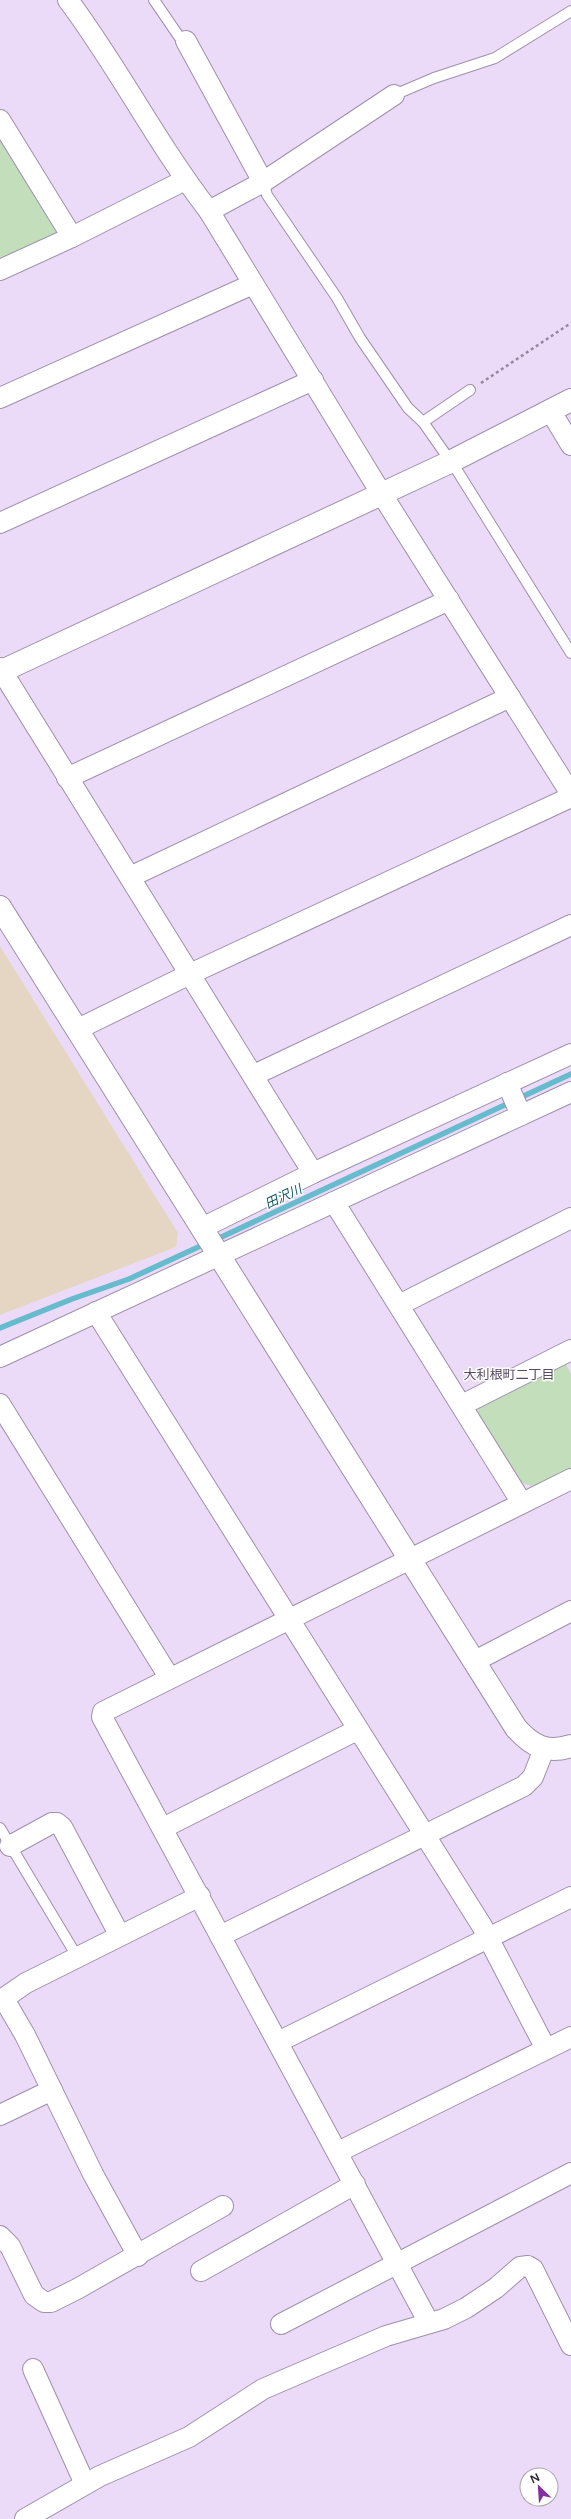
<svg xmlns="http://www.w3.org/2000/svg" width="571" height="2519" viewBox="0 0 571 2519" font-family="'Varela Round','Noto Sans JP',sans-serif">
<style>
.education{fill:#e5d6c3}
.green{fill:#c3debb}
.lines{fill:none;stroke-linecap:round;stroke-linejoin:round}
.stream{stroke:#6bc;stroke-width:5.5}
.service-casing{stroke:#9e90ab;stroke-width:12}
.minor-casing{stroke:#9e90ab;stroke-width:22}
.tertiary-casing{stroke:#9e90ab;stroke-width:24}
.path{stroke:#94889d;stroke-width:2.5;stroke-dasharray:3 3;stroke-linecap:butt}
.service{stroke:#fff;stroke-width:10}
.minor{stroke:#fff;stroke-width:20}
.tertiary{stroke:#fff;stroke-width:22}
.labels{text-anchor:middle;stroke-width:3;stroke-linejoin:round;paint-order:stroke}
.water-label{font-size:13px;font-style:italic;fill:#105965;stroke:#fff}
.neighbourhood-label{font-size:13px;fill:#574a62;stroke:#fff}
</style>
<rect width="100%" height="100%" fill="#ebdbf8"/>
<!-- education -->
<path class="education" d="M0,946L178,1233L176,1247L0,1315Z"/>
<!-- green -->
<g class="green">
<path d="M0,133L61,231L0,260Z"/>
<path d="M565,1362L571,1374V1468L533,1486L521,1483L477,1412L481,1403Z"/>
</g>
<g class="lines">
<!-- stream -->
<g class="stream">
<path d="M215,1240L571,1074"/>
<path d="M0,1328L72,1299L129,1279L207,1243"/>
</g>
<!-- service casing -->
<g class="service-casing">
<g id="service">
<path d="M154,0L180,38L186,41"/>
<path d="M394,95L434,78L495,58L571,11"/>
<path d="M263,182L267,195L337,298L360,338L408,408L423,422L458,472L571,653"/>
<path d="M423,422L470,390"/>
<path d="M0,1828L78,1958"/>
</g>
</g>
<!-- minor casing -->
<g class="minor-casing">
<g id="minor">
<path d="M68,0C119,68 157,144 209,211L381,493L571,794"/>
<path d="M186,41L263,182"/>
<path d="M0,120L72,237"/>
<path d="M209,211L263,182L394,95"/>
<path d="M0,270L72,237L185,180"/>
<path d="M0,398L253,284"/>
<path d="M550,410L571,445"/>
<path d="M0,523L313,380"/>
<path d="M0,668L313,1173"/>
<path d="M67,778L449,600"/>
<path d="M130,877L510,697"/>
<path d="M78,1029L190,974L571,797"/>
<path d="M254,1075L571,925"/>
<path d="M507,1083L521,1115"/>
<path d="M334,1202L522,1503"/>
<path d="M202,1228L313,1173L571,1054"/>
<path d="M399,1305L571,1218"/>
<path d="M96,1312L482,1926L546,2049"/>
<path d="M0,1357L571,1092"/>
<path d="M0,1404L169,1677"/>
<path d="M462,1405L571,1350"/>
<path d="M475,1661L571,1611"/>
<path d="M163,1828L357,1730"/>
<path d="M10,1846L52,1823H57L62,1827L119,1934"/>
<path d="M220,1936L524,1786L533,1777L544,1749"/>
<path d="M4,1999L25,2035L93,2174L138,2256"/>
<path d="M0,2001L26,1983L200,1896"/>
<path d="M278,2042L571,1897"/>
<path d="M0,2115L52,2090"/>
<path d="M338,2152L571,2037"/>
<path d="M0,2236L10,2246L34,2295L44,2302H51L77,2289L223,2206"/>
<path d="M201,2271L355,2184"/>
<path d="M429,2323L102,1717L103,1712L571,1479"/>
<path d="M281,2324L571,2173"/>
<path d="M33,2369L85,2484"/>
<path d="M25,2519L100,2476L189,2437L263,2389L386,2336L444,2319L466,2308L496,2288L520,2267L528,2266L533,2269L571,2345"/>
</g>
</g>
<!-- tertiary casing -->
<g class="tertiary-casing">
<g id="tertiary">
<path d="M0,672L450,462L571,400"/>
<path d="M0,907L516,1728C532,1746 547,1754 571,1746"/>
</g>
</g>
<!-- path -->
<path class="path" d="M481,383L571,323"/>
<!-- service -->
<use href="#service" class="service"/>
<!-- minor -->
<use href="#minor" class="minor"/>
<!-- tertiary -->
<use href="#tertiary" class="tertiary"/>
</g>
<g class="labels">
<!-- water labels -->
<g class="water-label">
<text transform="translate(283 1196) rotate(-25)" y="5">田沢川</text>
</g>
<!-- neighbourhood labels -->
<g class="neighbourhood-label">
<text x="509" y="1379">大利根町二丁目</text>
</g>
</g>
<!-- north arrow -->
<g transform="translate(539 2487) rotate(335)"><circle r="19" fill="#ffffff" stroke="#aaa7ab"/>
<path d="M0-3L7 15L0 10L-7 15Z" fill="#842f9e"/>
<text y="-6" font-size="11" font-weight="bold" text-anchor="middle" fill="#2a242e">N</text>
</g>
</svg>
